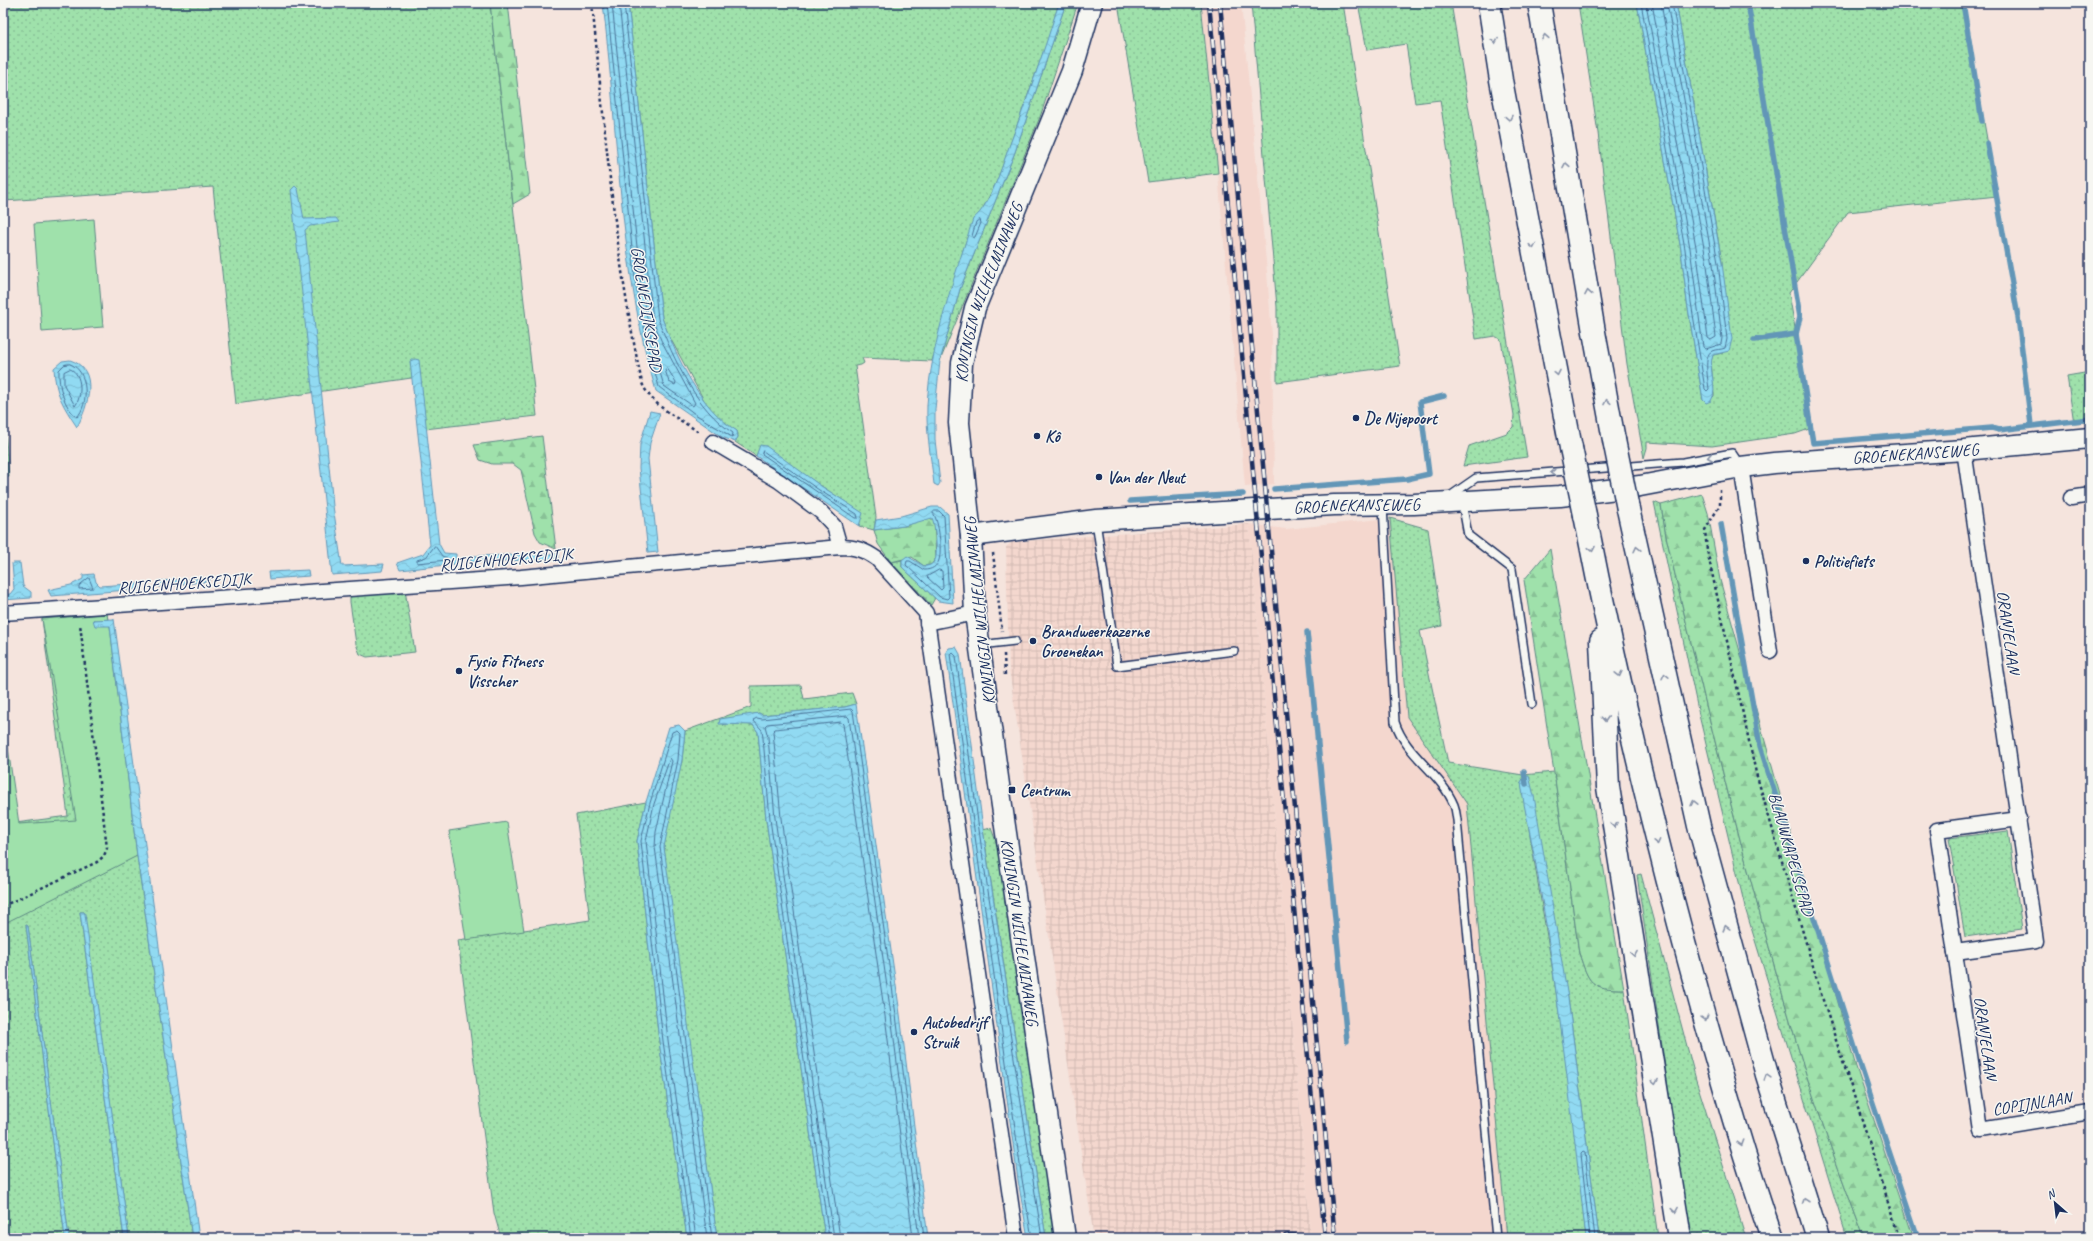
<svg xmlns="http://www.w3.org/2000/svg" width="2093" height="1241" viewBox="0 0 2093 1241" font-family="Caveat,sans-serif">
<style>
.built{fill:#f4d7ce}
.industrial{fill:url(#industrial-grid)}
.grass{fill:url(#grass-dots);stroke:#5d8884}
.forest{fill:url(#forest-firs);stroke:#5d8884}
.park{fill:#9fe1ab;stroke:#5d8884}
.water{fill:url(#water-waves);stroke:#6296b7}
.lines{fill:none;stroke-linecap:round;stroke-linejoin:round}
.shore{stroke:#4a7399;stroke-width:1}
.stream{stroke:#6296b7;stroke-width:5.5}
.lane-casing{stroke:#1b2f5e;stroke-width:10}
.street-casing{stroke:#1b2f5e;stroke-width:17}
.secondary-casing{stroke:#1b2f5e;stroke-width:23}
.highway-casing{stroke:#1b2f5e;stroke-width:25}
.path{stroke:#1b2f5e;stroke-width:2.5;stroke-dasharray:3 3;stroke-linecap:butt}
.lane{stroke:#f6f6f2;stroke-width:7}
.street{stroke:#f6f6f2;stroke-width:14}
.secondary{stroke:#f6f6f2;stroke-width:20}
.highway{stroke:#f6f6f2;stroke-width:22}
.rail-casing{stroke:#1b2f5e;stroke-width:4.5}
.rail{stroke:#f6f6f2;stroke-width:3;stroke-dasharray:9;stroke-linecap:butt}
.highway-bridge-casing{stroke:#1b2f5e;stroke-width:25;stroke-linecap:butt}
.highway-bridge{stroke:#f6f6f2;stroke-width:22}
.oneway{stroke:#8892a8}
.poi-dot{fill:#1b2f5e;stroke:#f6f6f2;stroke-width:1.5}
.labels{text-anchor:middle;stroke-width:3;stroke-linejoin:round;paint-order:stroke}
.street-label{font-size:17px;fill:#1b2f5e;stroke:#f6f6f2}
.poi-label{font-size:17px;font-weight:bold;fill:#1b2f5e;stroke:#f6f6f2;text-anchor:start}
</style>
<defs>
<pattern id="industrial-grid" width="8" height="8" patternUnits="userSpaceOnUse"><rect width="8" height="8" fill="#f4d7ce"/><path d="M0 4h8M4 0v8" fill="none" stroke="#d1b9b3"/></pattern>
<pattern id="grass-dots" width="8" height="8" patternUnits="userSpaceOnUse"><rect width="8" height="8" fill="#9fe1ab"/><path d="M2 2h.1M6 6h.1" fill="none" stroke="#88c196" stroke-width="1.8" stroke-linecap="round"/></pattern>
<pattern id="forest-firs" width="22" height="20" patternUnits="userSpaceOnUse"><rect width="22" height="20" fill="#9fe1ab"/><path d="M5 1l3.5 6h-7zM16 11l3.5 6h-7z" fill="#88c196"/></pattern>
<pattern id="water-waves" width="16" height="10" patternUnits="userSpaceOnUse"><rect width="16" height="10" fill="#91daf2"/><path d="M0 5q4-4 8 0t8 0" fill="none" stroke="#7cbbd2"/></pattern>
</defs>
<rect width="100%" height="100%" fill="#f5e4dd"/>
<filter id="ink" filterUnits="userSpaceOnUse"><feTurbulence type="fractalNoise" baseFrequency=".025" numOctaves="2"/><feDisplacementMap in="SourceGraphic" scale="8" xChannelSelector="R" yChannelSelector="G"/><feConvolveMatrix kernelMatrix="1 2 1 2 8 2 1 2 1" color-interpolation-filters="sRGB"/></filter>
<g filter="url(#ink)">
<!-- built -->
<g class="built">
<path d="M1201,3H1241L1267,272L1272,336L1274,484L1245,487L1218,173Z"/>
<path d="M1390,518L1407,717L1467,804L1507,1238H1311L1249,524L1286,529Z"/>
</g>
<!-- industrial -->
<path class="industrial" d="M1249,524L1311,1238H1094L1009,669L1006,547L1012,542Z"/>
<!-- grass -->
<g class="grass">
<path d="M3,3H490L537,416L425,429L418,377L236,404L213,187L4,201L3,203Z"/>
<path d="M628,3H1059L1047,42L997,181L966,241L932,361L862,358L864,363L861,365L855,366L876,517L874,530L859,526L862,513L761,446L756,456L735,442L738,437L737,431L722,422L706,404L669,336L662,318Z"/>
<path d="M1066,3H1078L1040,117L940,361L960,289L1015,152Z"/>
<path d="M1118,3H1201L1218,173L1148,182Z"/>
<path d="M1251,3H1343L1400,366L1277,382V307Z"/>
<path d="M1358,3H1451L1527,457L1463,466L1469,446L1507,433L1513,427L1514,415L1501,340L1495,336L1476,339L1440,100L1415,103L1406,44L1367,50Z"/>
<path d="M1578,3H1637L1681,250L1687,302L1703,400L1706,403L1714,396L1711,361L1713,355L1723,353L1722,262L1676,3H1963L1997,196L1848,212L1789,293L1812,428L1795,434L1712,446L1647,442V448L1644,458L1627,364L1598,133Z"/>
<path d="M2090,372V422L2074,423L2067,376Z"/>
<path d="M3,404L9,477H3Z"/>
<path d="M1654,502L1661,505L1666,536C1706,709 1748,881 1799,1051C1818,1114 1841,1176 1864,1238H1847L1746,911L1699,715Z"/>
<path d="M1390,518L1428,529L1442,626L1420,631L1448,763L1523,775L1554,772L1579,953C1589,984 1591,989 1624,989L1658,1238H1599L1568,998L1521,782L1553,972L1571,1094L1586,1238H1507L1467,804L1407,717Z"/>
<path d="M902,560V567L935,598L931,605L891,562Z"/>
<path d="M405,590L415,652L367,657L360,654L356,644L350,602V595Z"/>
<path d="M107,614L108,620H93L110,626L137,856L192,1238H129L84,912H80L124,1238H69L28,926L26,925L65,1238H5L3,1225V794L8,824L68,816L42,619Z"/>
<path d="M801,685L804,699L852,693L856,704L845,707L762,715L759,713L723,725L730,723L753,725L758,732L766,819L825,1238H717L667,876L664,847L665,834L682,760L685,731L751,707V686Z"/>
<path d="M646,802L637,841L659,1041L687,1238H501L494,1213L458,940L590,920L576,815Z"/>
<path d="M991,828L998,847L1056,1238H1046L983,830Z"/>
<path d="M2008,831L2022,929L1965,937L1949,838Z"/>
<path d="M1641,874L1696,1080L1746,1238H1690L1637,875Z"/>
</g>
<!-- forest -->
<g class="forest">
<path d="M490,3H508L530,194L513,204Z"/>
<path d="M542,436L556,549L540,542L535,533L521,470L513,464H492L480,460L474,445Z"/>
<path d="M1702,494L1708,513L1720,580L1856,1067L1914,1238H1864C1841,1176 1818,1114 1799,1051C1748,881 1706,709 1666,536L1661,505Z"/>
<path d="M929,518L934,520L936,558L931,565L924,566L912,557L891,562L878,544L874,530L904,526Z"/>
<path d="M1550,549L1624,989C1591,989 1589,984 1579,953L1554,772L1524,580Z"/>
</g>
<!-- park -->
<g class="park">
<path d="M94,219L103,327L42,332L34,224Z"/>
<path d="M107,614L108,620H93L110,626L137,856L3,924V713L19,824L76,820L42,619Z"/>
<path d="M507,822L524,931L466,940L449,831Z"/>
</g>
<!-- water -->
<g class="water">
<path d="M603,3H628L662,318C678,360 699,407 737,431L738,437L735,442L722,437L656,391C619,267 618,131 603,3Z"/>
<path d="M1059,3H1066L1015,152L960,289L940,361L935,409V440L940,483L938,486L934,484C931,458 926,431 927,405C931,342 954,279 973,219C991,205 1002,166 1010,144C1028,97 1044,51 1059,3Z"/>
<path d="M1637,3H1676L1722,263L1732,339L1729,351L1713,355C1707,370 1719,388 1711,401L1706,403L1703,400L1687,302L1681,250Z"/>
<path d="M295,186L298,189L304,219L336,218L339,222L310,226L305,230L333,506L342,566L384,564L382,571L332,575L291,190Z"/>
<path d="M415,359L419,360L439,544L444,553L456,554V564L400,570L397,563L423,554L430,545L410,361Z"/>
<path d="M70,360C100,369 88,407 77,427C63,406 55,393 54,368L62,361Z"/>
<path d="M650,411L660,413L650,443L648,459L658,552L648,553L639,468L640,444Z"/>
<path d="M760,445L766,446L821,486L863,513L859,526L756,456Z"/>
<path d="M932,507H940L948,514L953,603L938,601L902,567V560L907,556L924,566C929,566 932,565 935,560C938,555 935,523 932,518L904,526L874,530L876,520L901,516Z"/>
<path d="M556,554H558V559L471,562V556Z"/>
<path d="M12,563H20L23,586L31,592V598L3,600V595L10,594L14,589Z"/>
<path d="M308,570L309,576L270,579L269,572Z"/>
<path d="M94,574L96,582L100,586L142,583L141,589L51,596L48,590L71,585L83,579V575Z"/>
<path d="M210,578V581L159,587L158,581Z"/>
<path d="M114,619L199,1238H192L137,856L110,626H95L93,620Z"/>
<path d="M956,647L960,654L986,851L1046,1238H1028L1018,1180L946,652L949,648Z"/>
<path d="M856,704L900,1014L928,1238H825L766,819L758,732L753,725L719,724L720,719L759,713L762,715L845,707Z"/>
<path d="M679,725L685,731L682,760L664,847L717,1238H687L659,1041L637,841L646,802L669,727Z"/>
<path d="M1529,776L1534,796L1568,998L1599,1238H1586C1569,1093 1554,947 1524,804L1521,782L1524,777Z"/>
<path d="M80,912H84L85,914L129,1238H124Z"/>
<path d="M26,925L28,926L69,1238H65Z"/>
</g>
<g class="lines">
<!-- shore -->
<g class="shore">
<path d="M607,3L636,287L648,347L659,387L695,414L732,437L733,433C696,409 674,360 658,319L624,3"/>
<path d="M612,3L641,286L652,345L664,386L693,406L695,403L661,340L653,320L619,3"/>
<path d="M1641,3L1685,249L1691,302L1705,389L1707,391L1709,389C1708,380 1703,355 1712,351C1716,349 1721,350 1725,348L1727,339L1718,263L1672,3"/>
<path d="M1646,3L1690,248L1703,347L1706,349L1721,344L1722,338L1713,264L1667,3"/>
<path d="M1652,3L1696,247L1708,338L1711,340L1716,337L1707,265L1661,3"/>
<path d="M980,220L981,223L975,237L973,238L972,236L976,222Z"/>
<path d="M70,364C89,370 89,405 77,417C64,408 58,385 59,370L64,365Z"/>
<path d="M667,368L676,382L675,385L669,382L665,370Z"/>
<path d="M70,369C83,373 82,398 75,406L64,385V372Z"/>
<path d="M763,451L819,490L857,514L858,518H855L762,454Z"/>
<path d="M935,511H939L944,516L949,597L947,599L940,597L906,565L907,561H910L924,570C931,570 937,567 939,560C942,551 939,520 933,513Z"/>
<path d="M435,546L442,556L447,558V560L417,563V560L426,557Z"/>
<path d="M939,570L942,571L943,588L941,590L927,577Z"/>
<path d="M89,578L93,588L79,589V586Z"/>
<path d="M691,1238L663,1041L641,841L650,803L672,732L677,730L680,733L678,760L660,847L712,1238"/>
<path d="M696,1238L668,1040L646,841L654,804L670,758L672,761L656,832L655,847L707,1238"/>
<path d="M829,1238L770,819L763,738L762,730L753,720L757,718L762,719L851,709L853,711L896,1015L924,1238"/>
<path d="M834,1238L775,818L768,737L765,726L767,724L847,716L849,718L891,1015L919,1238"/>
<path d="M840,1238L781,818L773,731L775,729L841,722L843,724L885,1016L913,1238"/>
<path d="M1032,1238L1022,1179L950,654L952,652L956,656L982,852L1042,1238"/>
<path d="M1590,1238L1581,1154L1583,1152L1585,1153L1595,1238"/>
</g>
<!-- stream -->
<g class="stream">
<path d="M1748,3L1800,317L1796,334"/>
<path d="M1963,3L1982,121"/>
<path d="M1987,143L2018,317L2031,425"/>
<path d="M1754,340L1796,334L1813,443L1992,428L1999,430L2090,419"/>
<path d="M1274,489L1407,479L1429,474L1420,402L1444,396"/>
<path d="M1130,501L1243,494"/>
<path d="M1721,524L1760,746L1861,1067L1918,1238"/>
<path d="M1307,632L1347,1041"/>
<path d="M1524,772L1526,784"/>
</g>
<!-- lane casing -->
<g class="lane-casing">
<g id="lane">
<path d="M1450,496L1476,478L1683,462L1732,453L1740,465"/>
<path d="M1462,502L1468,535L1512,569L1532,704"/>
<path d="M1383,506L1395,722C1406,756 1441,773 1454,805C1456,810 1456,815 1457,820L1496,1238"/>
<path d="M1096,521L1117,666L1234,651"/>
<path d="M980,645L1015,641"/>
<path d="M1287,1238H1294"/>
</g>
</g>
<!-- street casing -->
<g class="street-casing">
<g id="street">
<path d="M713,442L779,481L821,512L834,526L840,547"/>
<path d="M1741,467L1770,651"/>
<path d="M2071,498L2090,495"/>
<path d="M3,613L521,577L840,547C856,547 864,550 877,559L926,613L1016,1238"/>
<path d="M927,623L975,613"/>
<path d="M2019,819L1937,830L1981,1130L2090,1112"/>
<path d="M1955,952L2036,941L1964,450"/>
</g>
</g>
<!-- secondary casing -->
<g class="secondary-casing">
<g id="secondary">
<path id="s1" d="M971,536L1096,520L1334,505L1414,504L1560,496L1640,486L1741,467L1774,463L1964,450L2090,438"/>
<path id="s2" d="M1065,1238L1000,792L975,613L971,536L959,423L962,363L975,308L1072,71L1092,3"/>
</g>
</g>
<!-- highway casing -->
<g class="highway-casing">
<g id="highway">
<path d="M1489,3L1501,80L1571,448"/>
<path d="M1539,3L1594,332L1614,440"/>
<path d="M1628,509L1699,826L1767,1075L1818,1238"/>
<path d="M1585,515C1617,680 1656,843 1701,1005C1723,1083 1745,1161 1772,1238"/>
<path d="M1601,641L1608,787L1680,1238"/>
</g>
</g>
<!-- path -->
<g class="path">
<path d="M592,3C605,130 615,258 642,383C651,406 680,419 700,433"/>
<path d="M1720,490V505L1705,530L1707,550L1756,773L1822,997L1900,1238"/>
<path d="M993,553L1002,631"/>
<path d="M1004,654L1005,677"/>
<path d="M3,906L97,862L104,856L107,848L80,624"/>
</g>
<!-- lane -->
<use href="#lane" class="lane"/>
<!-- street -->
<use href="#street" class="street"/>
<!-- secondary -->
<use href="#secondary" class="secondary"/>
<!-- highway -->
<use href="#highway" class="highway"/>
<!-- rail casing -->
<g class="rail-casing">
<g id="rail">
<path d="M1209,3L1325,1238"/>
<path d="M1220,3L1335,1238"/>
</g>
</g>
<!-- rail -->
<use href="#rail" class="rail"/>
<!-- highway-bridge casing -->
<g class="highway-bridge-casing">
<g id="highway-bridge">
<path d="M1614,440L1628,509"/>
<path d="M1571,448L1585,515"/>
</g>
</g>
<!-- highway-bridge -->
<use href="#highway-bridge" class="highway-bridge"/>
</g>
<!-- one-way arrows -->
<defs><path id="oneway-chevron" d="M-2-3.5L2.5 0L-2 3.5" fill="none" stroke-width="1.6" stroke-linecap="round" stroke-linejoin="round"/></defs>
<g class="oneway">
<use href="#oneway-chevron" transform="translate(1545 37) rotate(-100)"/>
<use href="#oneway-chevron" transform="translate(1495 41) rotate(81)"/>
<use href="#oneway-chevron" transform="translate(1509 118) rotate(79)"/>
<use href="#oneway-chevron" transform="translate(1566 165) rotate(-100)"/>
<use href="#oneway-chevron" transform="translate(1533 246) rotate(79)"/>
<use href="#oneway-chevron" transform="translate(1588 293) rotate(-100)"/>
<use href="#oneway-chevron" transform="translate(1557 373) rotate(79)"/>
<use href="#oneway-chevron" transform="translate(1607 402) rotate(-101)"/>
<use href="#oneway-chevron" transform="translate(1710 457) rotate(170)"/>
<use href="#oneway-chevron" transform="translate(1553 473) rotate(176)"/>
<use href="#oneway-chevron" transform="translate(1592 549) rotate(79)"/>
<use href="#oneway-chevron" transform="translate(1637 549) rotate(-103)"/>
<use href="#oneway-chevron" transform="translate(1619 674) rotate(77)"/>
<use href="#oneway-chevron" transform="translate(1665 676) rotate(-103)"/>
<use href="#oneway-chevron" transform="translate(1605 719) rotate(87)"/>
<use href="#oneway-chevron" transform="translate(1694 803) rotate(-103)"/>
<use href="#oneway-chevron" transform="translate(1614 825) rotate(81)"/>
<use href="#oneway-chevron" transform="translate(1657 842) rotate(77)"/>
<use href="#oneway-chevron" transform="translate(1726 928) rotate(-105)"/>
<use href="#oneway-chevron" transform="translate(1634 954) rotate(81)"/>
<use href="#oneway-chevron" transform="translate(1705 1018) rotate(74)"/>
<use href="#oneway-chevron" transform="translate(1767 1077) rotate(-107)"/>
<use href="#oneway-chevron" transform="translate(1655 1082) rotate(81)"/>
<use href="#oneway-chevron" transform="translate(1741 1143) rotate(73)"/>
<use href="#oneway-chevron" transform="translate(1805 1201) rotate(-109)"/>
<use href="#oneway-chevron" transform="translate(1675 1210) rotate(81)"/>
</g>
</g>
<!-- markers -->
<g class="poi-dot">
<circle cx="1356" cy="418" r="4"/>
<circle cx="1037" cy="436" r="4"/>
<circle cx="1099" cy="477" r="4"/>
<circle cx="1806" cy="561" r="4"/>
<circle cx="1033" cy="641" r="4"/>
<circle cx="459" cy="671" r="4"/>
<rect x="1008" y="786" width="8" height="8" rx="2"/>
<circle cx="914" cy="1032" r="4"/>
</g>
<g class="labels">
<!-- street labels -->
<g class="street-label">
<text dy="6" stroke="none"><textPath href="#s2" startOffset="957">KONINGIN WILHELMINAWEG</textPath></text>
<text transform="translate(647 309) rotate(81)" y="6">GROENEDIJKSEPAD</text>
<text dy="6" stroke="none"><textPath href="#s1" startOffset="949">GROENEKANSEWEG</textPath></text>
<text dy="6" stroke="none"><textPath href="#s1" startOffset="387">GROENEKANSEWEG</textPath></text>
<text transform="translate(506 559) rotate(-5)" y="6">RUIGENHOEKSEDIJK</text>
<text transform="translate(184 583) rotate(-4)" y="6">RUIGENHOEKSEDIJK</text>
<text transform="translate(979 611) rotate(-96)" y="6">KONINGIN WILHELMINAWEG</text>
<text transform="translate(2009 632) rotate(82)" y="6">ORANJELAAN</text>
<text transform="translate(1792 854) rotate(74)" y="6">BLAUWKAPELSEPAD</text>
<text transform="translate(1020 932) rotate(82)" y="6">KONINGIN WILHELMINAWEG</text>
<text transform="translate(1986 1038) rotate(82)" y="6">ORANJELAAN</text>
<text transform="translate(2032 1103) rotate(-9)" y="6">COPIJNLAAN</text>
</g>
<!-- poi labels -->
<g class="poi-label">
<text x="1364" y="424">De Nijepoort</text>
<text x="1045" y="442">Kô</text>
<text x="1107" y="483">Van der Neut</text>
<text x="1814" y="567">Politiefiets</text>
<text x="1041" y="637">Brandweerkazerne<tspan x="1041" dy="20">Groenekan</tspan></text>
<text x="467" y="667">Fysio Fitness<tspan x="467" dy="20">Visscher</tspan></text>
<text x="1020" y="796">Centrum</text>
<text x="922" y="1028">Autobedrijf<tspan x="922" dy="20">Struik</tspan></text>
</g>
</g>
<!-- margin -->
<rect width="2093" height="1241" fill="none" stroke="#f6f6f2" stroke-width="16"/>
<rect x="8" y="8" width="2077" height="1225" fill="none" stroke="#1b2f5e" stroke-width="1.5" filter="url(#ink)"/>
<!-- north arrow -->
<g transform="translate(2055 1203) rotate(332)" stroke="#f6f6f2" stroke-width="3" paint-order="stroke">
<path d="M0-3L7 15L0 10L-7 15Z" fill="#1b2f5e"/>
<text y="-6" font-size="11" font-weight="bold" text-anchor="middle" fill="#1b2f5e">N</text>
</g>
</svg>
